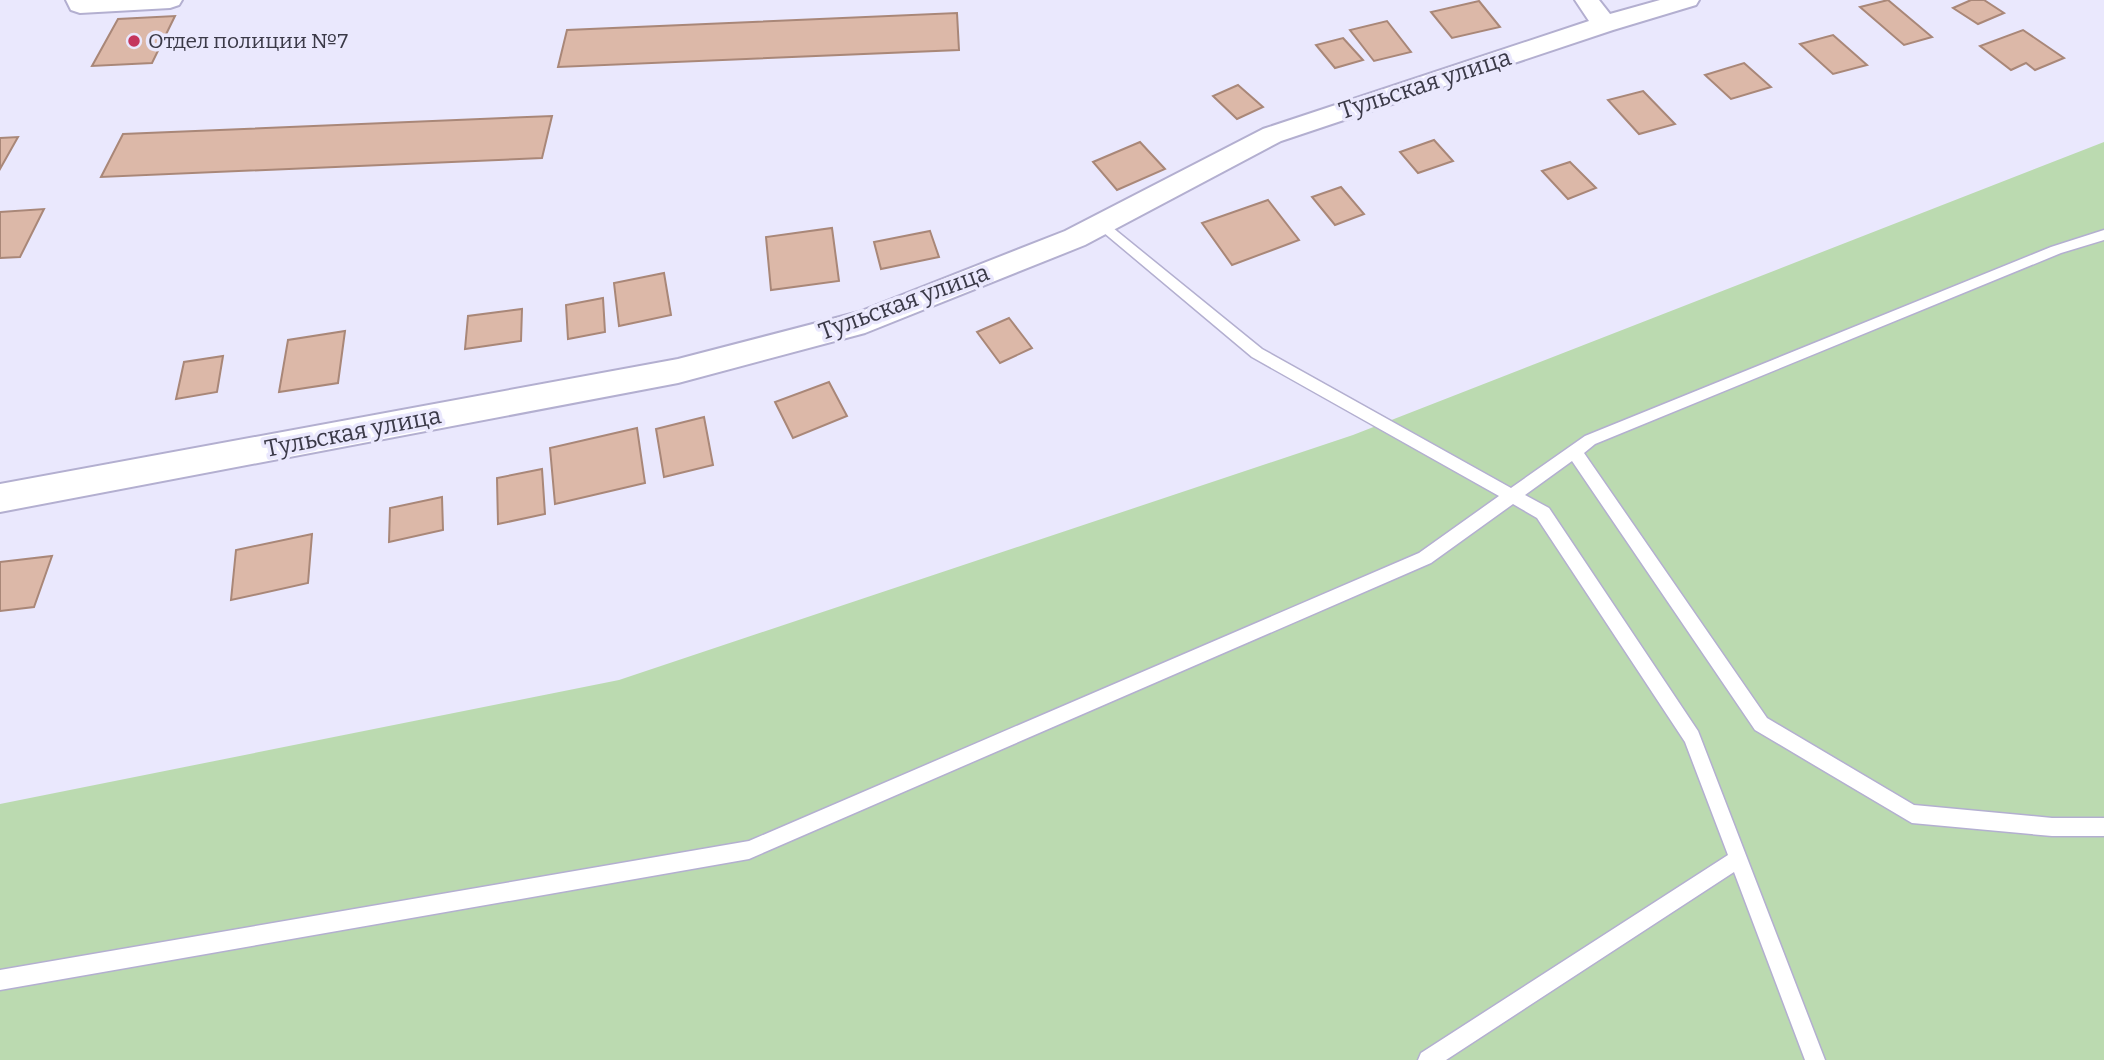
<svg xmlns="http://www.w3.org/2000/svg" width="2104" height="1060" viewBox="0 0 2104 1060" font-family="Bitter,serif">
<style>
.green{fill:#bbdab0}
.building{fill:#dcb8a8;stroke:#a98778;stroke-width:2}
.lines{fill:none;stroke-linecap:round;stroke-linejoin:round}
.service-casing{stroke:#b3afd0;stroke-width:3}
.minor-casing{stroke:#b3afd0;stroke-width:4}
.service{fill:#fff;fill-rule:evenodd}
.minor{fill:#fff;fill-rule:evenodd}
.poi-dot{fill:#c4355d;stroke:#eae8fd;stroke-width:2.5}
.labels{text-anchor:middle;stroke-width:7;stroke-linejoin:round;paint-order:stroke}
.far-poi-label{font-size:21px;fill:#3b3a48;stroke:#eae8fd;text-anchor:start}
.street-label{font-size:24px;fill:#3b3a48;stroke:#eae8fd}
</style>
<rect width="100%" height="100%" fill="#eae8fd"/>
<!-- green -->
<path class="green" d="M2104,142V1060H0V804L619,680L1353,435Z"/>
<!-- building -->
<g class="building">
<path d="M1888,0L1932,37L1904,45L1860,7Z"/>
<path d="M1971,0H1984L2004,13L1978,24L1953,8Z"/>
<path d="M1479,1L1500,27L1452,38L1431,12Z"/>
<path d="M957,13L959,50L558,67L567,30Z"/>
<path d="M175,16L152,63L92,66L118,19Z"/>
<path d="M1387,21L1411,52L1374,61L1350,30Z"/>
<path d="M2023,30L2064,58L2035,70L2026,63L2011,70L1980,46Z"/>
<path d="M1833,35L1867,65L1833,74L1800,44Z"/>
<path d="M1343,38L1363,60L1335,68L1316,45Z"/>
<path d="M1744,63L1771,87L1731,99L1705,75Z"/>
<path d="M1238,85L1263,107L1237,119L1213,96Z"/>
<path d="M1643,91L1675,124L1639,134L1608,100Z"/>
<path d="M552,116L542,158L101,177L123,134Z"/>
<path d="M18,137L0,169V138Z"/>
<path d="M1434,140L1453,161L1418,173L1400,152Z"/>
<path d="M1140,142L1165,169L1117,190L1093,162Z"/>
<path d="M1570,162L1596,188L1568,199L1542,171Z"/>
<path d="M1341,187L1364,214L1335,225L1312,197Z"/>
<path d="M1268,200L1299,240L1232,265L1202,223Z"/>
<path d="M44,209L20,257L0,258V212Z"/>
<path d="M832,228L839,281L771,290L766,237Z"/>
<path d="M930,231L939,257L881,269L874,242Z"/>
<path d="M664,273L671,315L619,326L614,283Z"/>
<path d="M603,298L605,332L568,339L566,305Z"/>
<path d="M522,309L521,341L465,349L468,316Z"/>
<path d="M1009,318L1032,348L1000,363L977,332Z"/>
<path d="M345,331L338,383L279,392L288,340Z"/>
<path d="M223,356L217,392L176,399L184,362Z"/>
<path d="M829,382L847,416L793,438L775,402Z"/>
<path d="M704,417L713,465L664,477L656,429Z"/>
<path d="M637,428L645,483L555,504L550,448Z"/>
<path d="M542,469L545,514L498,524L497,478Z"/>
<path d="M442,497L443,530L389,542L390,508Z"/>
<path d="M312,534L308,583L231,600L236,550Z"/>
<path d="M52,556L34,607L0,611V562Z"/>
</g>
<g class="lines">
<!-- service casing -->
<g class="service-casing">
<path id="service" d="M1102,219L1262,349L1511,488L1585,436L2051,247L2104,230V240L2061,253L1595,444L1584,453L1767,718L1914,805L2052,818H2104V836H2052L1912,823L1755,730L1572,461L1525,495L1549,508L1698,731L1825,1060H1805L1734,872L1446,1060H1418L1421,1053L1728,855L1685,742L1537,518L1513,504L1431,563L749,859L0,990V970L749,841L1419,553L1499,496L1252,357L1097,227L1095,224Z"/>
</g>
<!-- minor casing -->
<g class="minor-casing">
<g id="minor">
<path d="M66,0H182L179,5L170,8L80,13L71,10Z"/>
<path d="M1575,0H1599L1610,14L1660,0H1699L1696,5L1613,30L1281,141L1085,245L865,333L678,383L0,512V484L678,359L859,312L1065,231L1263,129L1589,21Z"/>
</g>
</g>
<!-- service -->
<use href="#service" class="service"/>
<!-- minor -->
<use href="#minor" class="minor"/>
</g>
<!-- markers -->
<circle class="poi-dot" cx="134" cy="41" r="7"/>
<g class="labels">
<!-- far-poi labels -->
<g class="far-poi-label">
<text x="148" y="48">Отдел полиции №7</text>
</g>
<!-- street labels -->
<g class="street-label">
<text transform="translate(1425 84) rotate(-18)" y="8">Тульская улица</text>
<text transform="translate(904 302) rotate(-20)" y="8">Тульская улица</text>
<text transform="translate(353 432) rotate(-11)" y="8">Тульская улица</text>
</g>
</g>
</svg>
